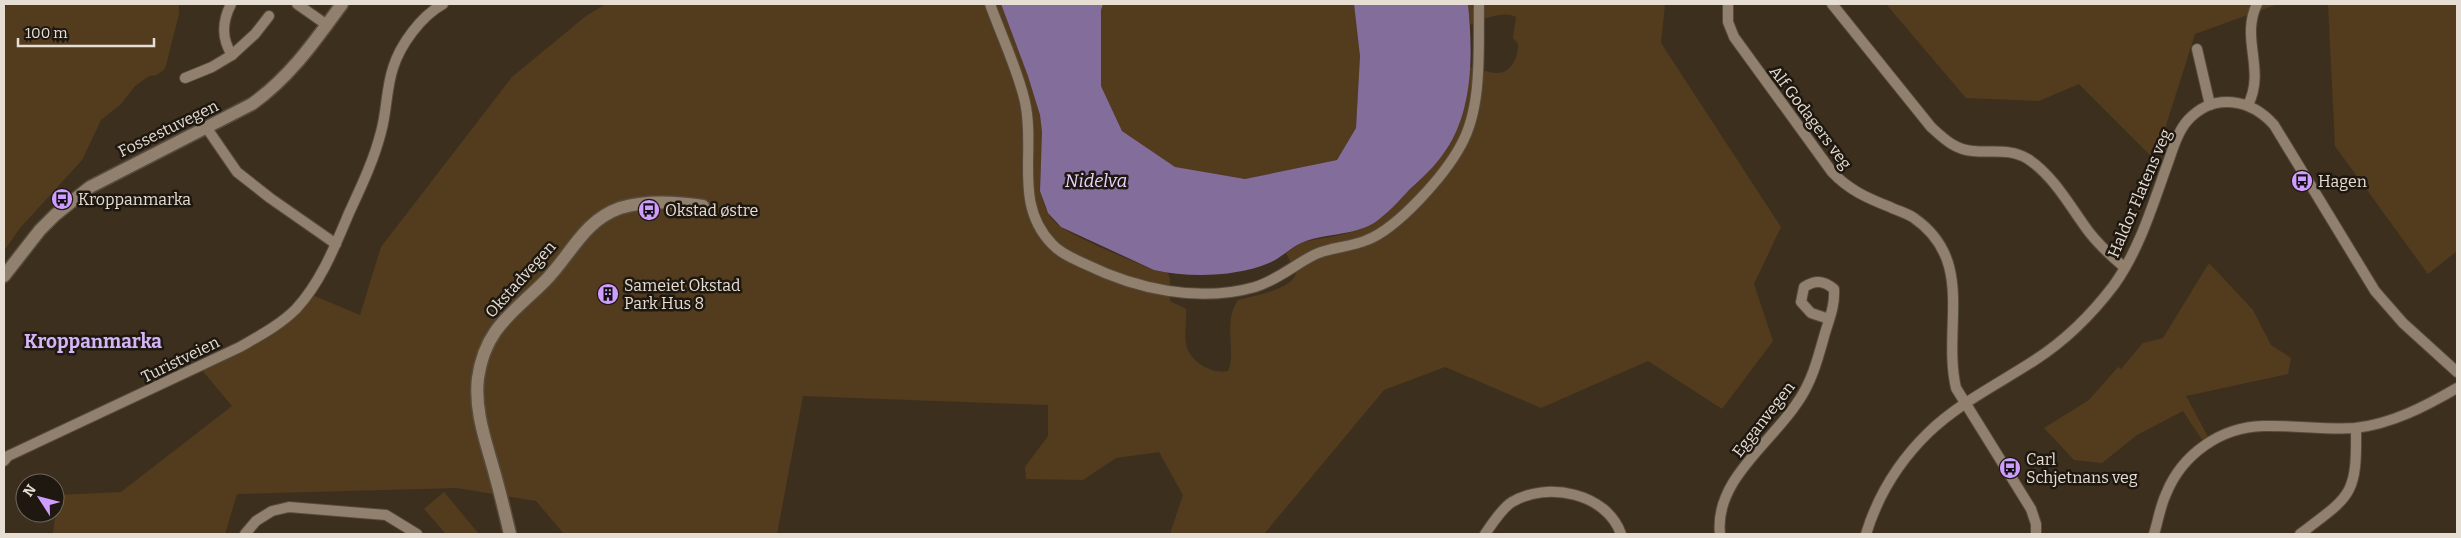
<svg xmlns="http://www.w3.org/2000/svg" width="2461" height="538" viewBox="0 0 2461 538" font-family="Bitter,serif">
<style>
.green{fill:#533c1e}
.water{fill:#836d9a}
.lines{fill:none;stroke-linecap:round;stroke-linejoin:round}
.minor-casing{stroke:#564b3c;stroke-width:12}
.tertiary-casing{stroke:#564b3c;stroke-width:15}
.minor{stroke:#91806d;stroke-width:10}
.tertiary{stroke:#91806d;stroke-width:12}
.labels{text-anchor:middle;stroke-width:5;stroke-linejoin:round;paint-order:stroke}
.street-label{font-size:16px;fill:#e7ded3;stroke:#1e1811}
.poi-label{font-size:16px;fill:#e7ded3;stroke:#1e1811;text-anchor:start}
.water-label{font-size:18px;font-style:italic;fill:#e8d4ff;stroke:#1e1811}
.quarter-label{font-size:19px;font-weight:bold;fill:#d5b4f8;stroke:#1e1811}
</style>
<rect width="100%" height="100%" fill="#3d2f1e"/>
<!-- green -->
<g class="green">
<path d="M7,4H179V14L165,69L157,75L149,76L135,86L121,104L101,120L82,160L20,228L4,251V10Z"/>
<path d="M606,4H1001C1016,45 1038,87 1042,130C1045,162 1030,195 1055,222C1067,235 1133,261 1154,270L1168,273L1170,279V301L1186,309C1187,320 1184,333 1186,344C1189,361 1212,375 1228,371C1237,351 1222,324 1238,300C1253,296 1292,290 1296,273L1286,253L1302,242C1329,237 1360,234 1383,216C1434,165 1465,145 1469,67C1478,68 1488,73 1497,73C1511,74 1519,56 1518,44L1513,38L1516,17C1504,10 1482,19 1470,25L1468,4H1665L1661,43L1781,227L1754,284L1773,341L1722,409L1648,361L1541,408L1445,367L1384,390L1264,534H1170L1183,495L1159,452L1116,458L1083,480L1026,479L1025,467L1048,436V405L803,396L777,534H564L536,501L457,488L237,494L225,534H53L58,495L121,492L232,406L196,363L249,338L310,294L360,315L381,247L512,77L586,16Z"/>
<path d="M1103,4H1354L1360,56L1356,128L1337,160L1245,179L1175,168L1122,131L1101,86V10Z"/>
<path d="M1886,4H2278L2195,34L2155,160L2079,84L2039,101L1966,98Z"/>
<path d="M2328,4H2457V251L2428,274L2335,146Z"/>
<path d="M2209,263L2253,310L2271,345L2291,358L2288,374L2186,396L2208,437L2203,441L2183,411L2137,435L2102,463L2074,460L2044,428L2089,400L2118,367L2121,369L2143,343L2163,338Z"/>
<path d="M444,492L478,533L476,534H446L424,509Z"/>
</g>
<!-- water -->
<path class="water" d="M1001,4H1103L1101,10V86L1122,131L1175,167L1245,179L1337,160L1356,128L1360,56L1354,4H1468C1473,54 1474,115 1441,157C1432,169 1421,179 1410,189C1399,201 1387,214 1374,223C1352,236 1324,233 1301,243C1290,248 1281,258 1269,263C1235,277 1190,278 1154,270L1061,227L1048,213L1040,191L1042,132L1040,115L1028,76Z"/>
<g class="lines">
<!-- minor casing -->
<g class="minor-casing">
<g id="minor">
<path d="M297,4L327,25"/>
<path d="M990,4C1001,35 1018,70 1025,102C1036,151 1013,204 1052,244C1060,253 1074,259 1085,264C1136,289 1199,303 1255,287C1278,280 1295,264 1316,254C1332,247 1351,247 1367,240C1398,228 1445,175 1461,145C1483,106 1478,48 1479,4"/>
<path d="M1728,4V22L1734,37L1832,172C1849,190 1867,198 1890,207C1898,211 1907,213 1914,218C1976,261 1942,327 1956,388L2031,509L2036,524V534"/>
<path d="M1832,4L1931,127C1943,138 1955,150 1973,151C1993,153 2010,148 2028,159C2054,176 2071,208 2089,232C2100,246 2111,256 2124,267"/>
<path d="M2197,49L2210,105"/>
<path d="M232,55L255,34L269,16"/>
<path d="M185,78L212,67L232,55C221,38 222,22 231,4"/>
<path d="M2248,105C2266,69 2240,39 2257,4"/>
<path d="M206,127L237,172L270,198L336,244"/>
<path d="M4,461L8,456L240,347C259,336 280,325 296,309C321,282 335,246 349,213C361,187 374,160 381,132C387,111 386,89 393,68C400,45 421,16 443,4"/>
<path d="M245,534L256,521L272,511L289,507L386,515L417,534"/>
<path d="M1485,534C1492,524 1502,508 1512,502C1547,481 1607,493 1621,534"/>
<path d="M1720,534C1714,481 1770,444 1797,403C1812,382 1818,358 1825,333C1830,317 1835,305 1834,289C1823,280 1815,280 1804,287L1801,302L1811,313L1829,319"/>
<path d="M1866,534C1878,495 1899,461 1929,432C1959,403 2000,383 2035,360C2066,340 2092,314 2114,285C2139,250 2152,207 2166,168C2172,152 2177,132 2188,120C2214,92 2251,99 2274,125L2375,291L2403,323L2457,372"/>
<path d="M2154,534C2158,521 2160,507 2166,494C2182,454 2221,427 2263,426C2294,425 2325,430 2355,428C2392,424 2426,406 2457,388"/>
<path d="M2300,534C2352,495 2357,495 2356,428"/>
</g>
</g>
<!-- tertiary casing -->
<g class="tertiary-casing">
<g id="tertiary">
<path d="M4,276L40,230L55,215L90,187L252,104C290,77 315,41 342,4"/>
<path d="M510,534C505,513 500,492 494,471C486,442 474,410 478,378C485,328 513,313 545,281C571,255 583,221 620,208C646,200 677,202 703,206"/>
</g>
</g>
<!-- minor -->
<use href="#minor" class="minor"/>
<!-- tertiary -->
<use href="#tertiary" class="tertiary"/>
</g>
<!-- icons -->
<defs>
<g id="bus-disc" transform="scale(1.125)"><circle r="9.5" fill="#cf9dff" stroke="#1e1811"/><path d="M-5-6H5V4H4V6H2V4H-2V6H-4V4H-5ZM-3.5-4V0h7V-4ZM-3.5 1.2v1.5H-2V1.2ZM2 1.2v1.5H3.5V1.2Z" fill="#111"/></g>
<g id="building-disc" transform="scale(1.125)"><circle r="9.5" fill="#cf9dff" stroke="#1e1811"/><path d="M-4-6H4V6H1V3H-1V6H-4ZM-2.5-4.3h1.7v1.8h-1.7ZM.8-4.3h1.7v1.8H.8ZM-2.5-1h1.7V.8h-1.7ZM.8-1h1.7V.8H.8Z" fill="#111"/></g>
</defs>
<g fill-rule="evenodd">
<use href="#bus-disc" x="2302" y="181"/>
<use href="#bus-disc" x="62" y="199"/>
<use href="#bus-disc" x="649" y="210"/>
<use href="#building-disc" x="608" y="294"/>
<use href="#bus-disc" x="2010" y="468"/>
</g>
<g class="labels">
<!-- street labels -->
<g class="street-label">
<text transform="translate(1811 117) rotate(53)" y="6">Alf Godagers veg</text>
<text transform="translate(168 128) rotate(-26)" y="6">Fossestuvegen</text>
<text transform="translate(2139 193) rotate(-67)" y="6">Haldor Flatens veg</text>
<text transform="translate(520 279) rotate(-48)" y="6">Okstadvegen</text>
<text transform="translate(180 359) rotate(-26)" y="6">Turistveien</text>
<text transform="translate(1763 419) rotate(-52)" y="6">Egganvegen</text>
</g>
<!-- poi labels -->
<g class="poi-label">
<text x="2318" y="187">Hagen</text>
<text x="78" y="205">Kroppanmarka</text>
<text x="665" y="216">Okstad østre</text>
<text x="624" y="291">Sameiet Okstad<tspan x="624" dy="18">Park Hus 8</tspan></text>
<text x="2026" y="465">Carl<tspan x="2026" dy="18">Schjetnans veg</tspan></text>
</g>
<!-- water labels -->
<g class="water-label">
<text x="1096" y="187">Nidelva</text>
</g>
<!-- quarter labels -->
<g class="quarter-label">
<text x="93" y="348">Kroppanmarka</text>
</g>
</g>
<!-- border -->
<rect width="2461" height="538" fill="none" stroke="#e7ded3" stroke-width="10"/>
<!-- north arrow -->
<g transform="translate(40 498) rotate(306)"><circle r="24" fill="#1e1811" stroke="#6e675f"/>
<path d="M0-4L9 19L0 12L-9 19Z" fill="#cf9dff"/>
<text y="-8" font-size="14" font-weight="bold" text-anchor="middle" fill="#e7ded3">N</text>
</g>
<!-- scale -->
<path d="M18 38v8h136v-8" fill="none" stroke="#e7ded3" stroke-width="2.5"/>
<text x="25" y="38" font-size="15" fill="#e7ded3" stroke="#1e1811" stroke-width="4" paint-order="stroke">100 m</text>
</svg>
